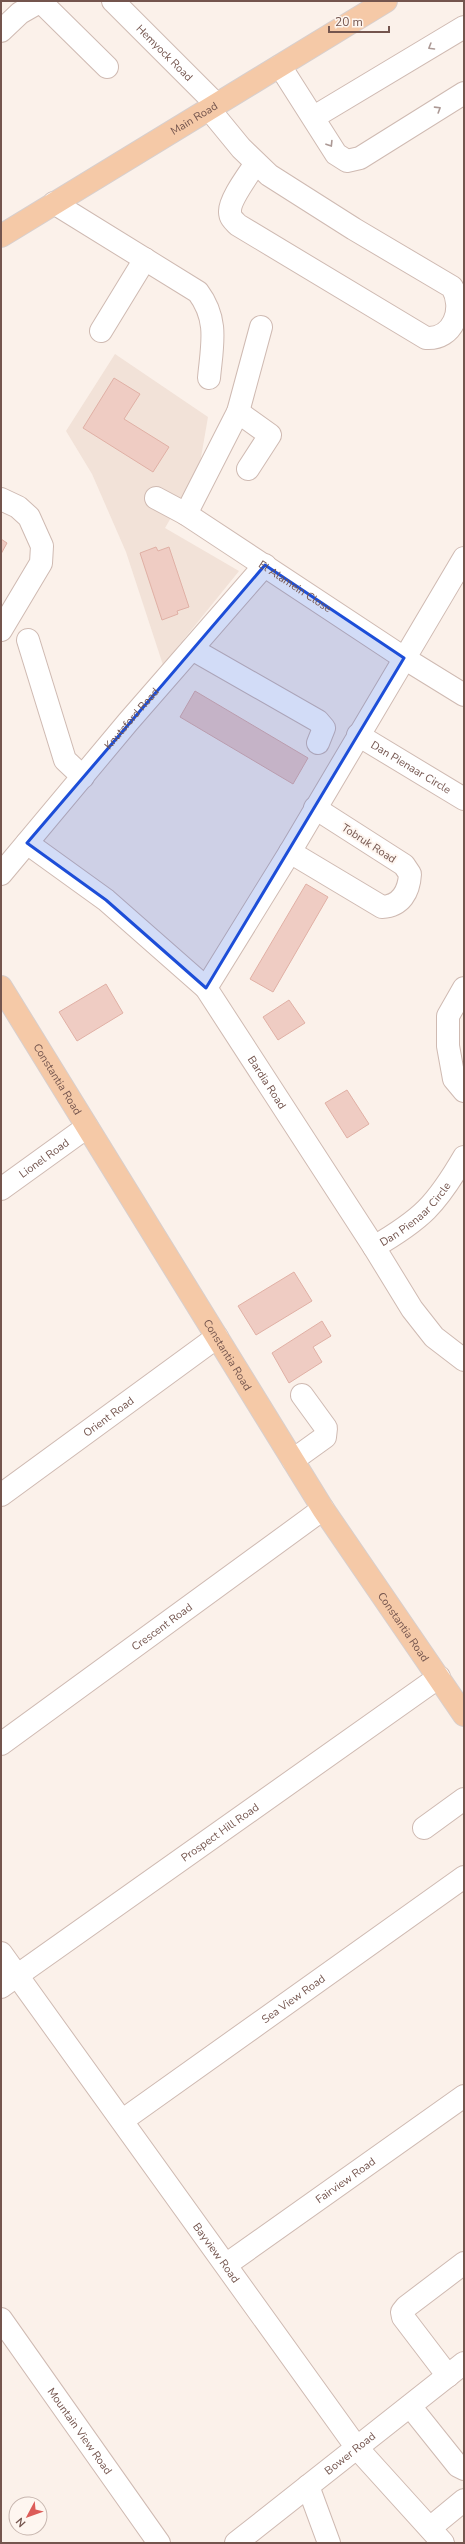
<svg xmlns="http://www.w3.org/2000/svg" width="465" height="2544" viewBox="0 0 465 2544" font-family="'Nunito Sans',sans-serif">
<style>
.residential{fill:#f2e2d8}
.building{fill:#efccc3;stroke:#e0b0a5}
.lines{fill:none;stroke-linecap:round;stroke-linejoin:round}
.minor-casing{stroke:#cfbab2;stroke-width:24}
.major-casing{stroke:#d8cfcd;stroke-width:24}
.minor{stroke:#fff;stroke-width:22}
.major{stroke:#f5c9a7;stroke-width:22}
.oneway{stroke:#ac9995}
.marked{fill:#1d4ed8;fill-opacity:0.2;stroke:#1d4ed8;stroke-width:3;stroke-linejoin:round}
.labels{text-anchor:middle;stroke-width:4;stroke-linejoin:round;paint-order:stroke}
.street-label{font-size:11px;fill:#74554e;stroke:#fef6f0}
</style>
<rect width="100%" height="100%" fill="#fbf1ea"/>
<!-- residential -->
<path class="residential" d="M115,354L208,417L199,469L165,528L239,571L163,665L126,552L92,474L66,431Z"/>
<!-- building -->
<g class="building">
<path d="M114,378L140,394L124,419L169,447L153,472L83,428Z"/>
<path d="M1,539L7,543L1,554Z"/>
<path d="M156,547L158,551L169,547L189,607L177,611L178,614L162,620L140,553Z"/>
<path d="M195,691L308,758L293,784L180,717Z"/>
<path d="M306,884L328,897L273,992L250,979Z"/>
<path d="M106,984L123,1013L77,1041L59,1012Z"/>
<path d="M289,1000L305,1023L278,1040L263,1017Z"/>
<path d="M347,1090L369,1124L347,1138L325,1103Z"/>
<path d="M294,1272L312,1301L256,1335L238,1306Z"/>
<path d="M322,1321L331,1336L313,1347L322,1362L289,1383L272,1353Z"/>
</g>
<g class="lines">
<!-- minor casing -->
<g class="minor-casing">
<g id="minor">
<path d="M40,1L107,67"/>
<path id="s1" d="M113,1L216,104"/>
<path d="M1,31L20,13L41,1"/>
<path d="M280,66L336,154L347,161L360,158L464,93"/>
<path d="M209,109L241,148L269,175L354,229L452,287C465,309 453,340 426,338L238,225C234,221 230,218 230,212C229,200 249,174 256,163"/>
<path d="M314,117L464,27"/>
<path d="M54,203L198,292C219,320 212,345 209,378"/>
<path d="M101,331L145,259"/>
<path d="M238,412L270,435L248,469"/>
<path id="s2" d="M156,498L186,514L404,658L464,695"/>
<path d="M1,499L18,507L29,517L42,546L41,563L1,630"/>
<path d="M186,514L238,412L261,327"/>
<path d="M28,640L65,760L83,777"/>
<path d="M192,649L318,721L324,728L318,743"/>
<path id="s3" d="M358,735L464,799"/>
<path id="s4" d="M27,843L106,900L206,988L374,1247L412,1309L434,1337L464,1360"/>
<path d="M290,852L382,907C401,906 409,892 410,874L404,865L315,808"/>
<path id="s5" d="M1,874L128,722L265,565"/>
<path d="M206,988L290,852L464,558"/>
<path d="M464,988L448,1016V1046L454,1079L464,1091"/>
<path id="s6" d="M1,1189L87,1127"/>
<path id="s7" d="M374,1247C422,1219 436,1205 464,1157"/>
<path d="M293,1460L325,1437L326,1428L302,1395"/>
<path id="s8" d="M1,1495L217,1337"/>
<path id="s9" d="M1,1744L323,1509"/>
<path d="M424,1828L464,1799"/>
<path id="s10" d="M1,1953L357,2448L443,2543"/>
<path id="s11" d="M1,1987L439,1677"/>
<path id="s12" d="M123,2120L464,1877"/>
<path id="s13" d="M227,2264L464,2096"/>
<path id="s14" d="M1,2319L159,2543"/>
<path d="M448,2376L403,2317L402,2312L406,2307L464,2263"/>
<path d="M410,2406L458,2466L464,2469"/>
<path d="M308,2486L329,2543"/>
<path d="M430,2528L464,2500"/>
<path id="s15" d="M236,2543L464,2363"/>
</g>
</g>
<!-- major casing -->
<g class="major-casing">
<g id="major">
<path id="s16" d="M1,236L386,1"/>
<path id="s17" d="M1,987L323,1509L464,1715"/>
</g>
</g>
<!-- minor -->
<use href="#minor" class="minor"/>
<!-- major -->
<use href="#major" class="major"/>
</g>
<!-- one-way arrows -->
<defs><path id="oneway-chevron" d="M-2-3.5L2.5 0L-2 3.5" fill="none" stroke-width="1.6" stroke-linecap="round" stroke-linejoin="round"/></defs>
<g class="oneway">
<use href="#oneway-chevron" transform="translate(431 47) rotate(149)"/>
<use href="#oneway-chevron" transform="translate(438 109) rotate(-32)"/>
<use href="#oneway-chevron" transform="translate(330 144) rotate(58)"/>
</g>
<!-- marked area -->
<path class="marked" d="M265,565L404,658L206,988L106,900L27,843Z"/>
<g class="labels">
<!-- street labels -->
<g class="street-label">
<text dy="4" stroke="none"><textPath href="#s1" startOffset="73">Hemyock Road</textPath></text>
<text dy="4" stroke="none"><textPath href="#s16" startOffset="226">Main Road</textPath></text>
<text dy="4" stroke="none"><textPath href="#s2" startOffset="165">El Alamein Close</textPath></text>
<text dy="4" stroke="none"><textPath href="#s5" startOffset="203">Knutsford Road</textPath></text>
<text dy="4" stroke="none"><textPath href="#s3" startOffset="62">Dan Pienaar Circle</textPath></text>
<text transform="translate(369 843) rotate(33)" y="4">Tobruk Road</text>
<text dy="4" stroke="none"><textPath href="#s17" startOffset="108">Constantia Road</textPath></text>
<text dy="4" stroke="none"><textPath href="#s4" startOffset="343">Bardia Road</textPath></text>
<text dy="4" stroke="none"><textPath href="#s6" startOffset="53">Lionel Road</textPath></text>
<text dy="4" stroke="none"><textPath href="#s7" startOffset="53">Dan Pienaar Circle</textPath></text>
<text dy="4" stroke="none"><textPath href="#s17" startOffset="432">Constantia Road</textPath></text>
<text dy="4" stroke="none"><textPath href="#s8" startOffset="133">Orient Road</textPath></text>
<text dy="4" stroke="none"><textPath href="#s9" startOffset="199">Crescent Road</textPath></text>
<text dy="4" stroke="none"><textPath href="#s17" startOffset="756">Constantia Road</textPath></text>
<text dy="4" stroke="none"><textPath href="#s11" startOffset="268">Prospect Hill Road</textPath></text>
<text dy="4" stroke="none"><textPath href="#s12" startOffset="209">Sea View Road</textPath></text>
<text dy="4" stroke="none"><textPath href="#s13" startOffset="145">Fairview Road</textPath></text>
<text dy="4" stroke="none"><textPath href="#s10" startOffset="369">Bayview Road</textPath></text>
<text dy="4" stroke="none"><textPath href="#s14" startOffset="137">Mountain View Road</textPath></text>
<text dy="4" stroke="none"><textPath href="#s15" startOffset="145">Bower Road</textPath></text>
</g>
</g>
<!-- border -->
<rect width="465" height="2544" fill="none" stroke="#74554e" stroke-width="4"/>
<!-- north arrow -->
<g transform="translate(28 2516) rotate(229)"><circle r="19" fill="#fef6f0" stroke="#c7b6af"/>
<path d="M0-3L7 15L0 10L-7 15Z" fill="#dc5c58"/>
<text y="-6" font-size="11" font-weight="bold" text-anchor="middle" fill="#74554e">N</text>
</g>
<!-- scale -->
<path d="M329 26v6h60v-6" fill="none" stroke="#74554e" stroke-width="2"/>
<text x="335" y="26" font-size="12" fill="#74554e" stroke="#fef6f0" stroke-width="3" paint-order="stroke">20 m</text>
</svg>
